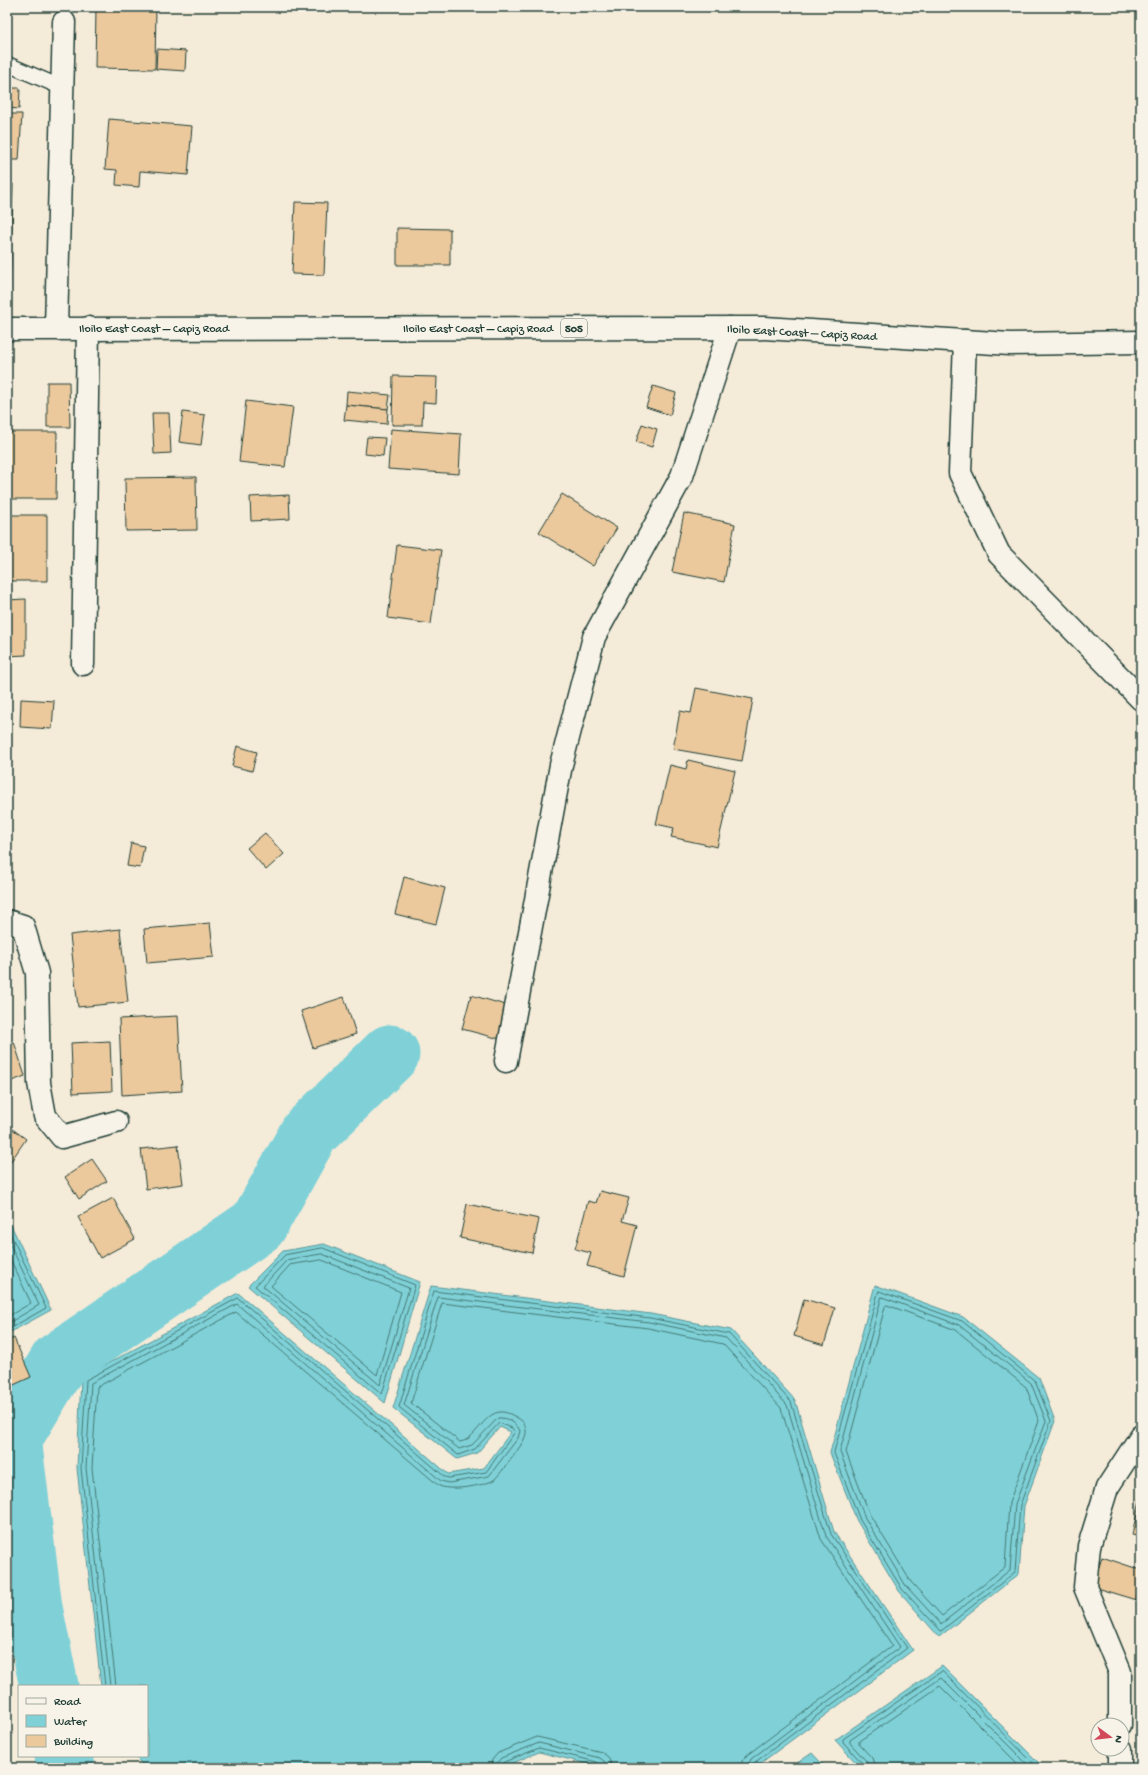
<svg xmlns="http://www.w3.org/2000/svg" width="1148" height="1775" viewBox="0 0 1148 1775" font-family="'Gochi Hand',sans-serif">
<style>
.water{fill:#7fd1d7;stroke:#599696}
.lines{fill:none;stroke-linecap:round;stroke-linejoin:round}
.shore{stroke:#457875;stroke-width:1}
.river{stroke:#7fd1d7;stroke-width:59}
.building{fill:#ebc99d;stroke:#1f3d34}
.lane-casing{stroke:#1f3d34;stroke-width:17}
.street-casing{stroke:#1f3d34;stroke-width:25}
.primary-casing{stroke:#1f3d34;stroke-width:25}
.lane{stroke:#f7f3e8;stroke-width:14}
.street{stroke:#f7f3e8;stroke-width:22}
.primary{stroke:#f7f3e8;stroke-width:22}
.labels{text-anchor:middle;stroke-width:4;stroke-linejoin:round;paint-order:stroke}
.shield{fill:#f7f3e8;stroke:#60746a;stroke-width:1}
.shield-label{font-size:11px;font-weight:bold;fill:#1f3d34}
.street-label{font-size:12px;fill:#1f3d34;stroke:#f7f3e8}
</style>
<rect width="100%" height="100%" fill="#f5ebd9"/>
<filter id="ink" filterUnits="userSpaceOnUse"><feTurbulence type="fractalNoise" baseFrequency=".025" numOctaves="2"/><feDisplacementMap in="SourceGraphic" scale="8" xChannelSelector="R" yChannelSelector="G"/><feConvolveMatrix kernelMatrix="1 2 1 2 8 2 1 2 1" color-interpolation-filters="sRGB"/></filter>
<g filter="url(#ink)">
<!-- water -->
<g class="water">
<path d="M7,1222L11,1225L51,1310L7,1334Z"/>
<path d="M324,1244L420,1282L385,1403L248,1286L283,1251Z"/>
<path d="M875,1285L963,1317L1039,1378L1055,1421L1024,1506L1019,1574L939,1637L899,1591L857,1521L830,1453Z"/>
<path d="M431,1286L651,1314L731,1330L795,1400L834,1532L913,1650L754,1768H604L539,1752L501,1768H146L134,1756H147V1686H101L77,1468L81,1378L238,1293L448,1474L484,1468L511,1432L500,1427L477,1453L457,1459L393,1408Z"/>
<path d="M942,1666L1040,1764L1046,1768H861L835,1740Z"/>
<path d="M812,1753L826,1768H790Z"/>
</g>
<g class="lines">
<!-- shore -->
<g class="shore">
<path d="M7,1227L46,1308L7,1330"/>
<path d="M7,1238L39,1305L7,1324"/>
<path d="M323,1248L415,1285L382,1394L255,1286L285,1255Z"/>
<path d="M7,1252L31,1303L7,1317"/>
<path d="M322,1254L409,1288L380,1385L263,1286L287,1260Z"/>
<path d="M322,1260L401,1292L377,1375L271,1286L290,1265Z"/>
<path d="M879,1291L962,1321L1035,1381L1051,1421L1020,1505L1015,1572L941,1631L902,1589L860,1520L834,1453Z"/>
<path d="M882,1297L959,1325L1031,1383L1046,1421L1015,1504L1010,1570L941,1624L906,1586L865,1518L840,1452Z"/>
<path d="M887,1305L956,1330L1026,1387L1039,1421L1009,1503L1005,1567L942,1616L911,1582L870,1515L846,1452L885,1307Z"/>
<path d="M105,1686L81,1468L86,1380L238,1298L445,1477L449,1478L486,1472L515,1432L512,1428L499,1423L475,1449L458,1455L399,1407L434,1291L650,1318L729,1334L791,1402L831,1534L907,1648L754,1763L752,1768"/>
<path d="M110,1686L86,1468L91,1383L237,1304L441,1481L449,1483L489,1476L518,1438L520,1431C517,1423 506,1417 498,1418L472,1445L459,1449L404,1405L438,1297L649,1322L726,1338L787,1405L826,1536L900,1647L751,1759L747,1768"/>
<path d="M116,1686L92,1468L97,1387L236,1312L438,1485C447,1492 484,1486 494,1480C501,1473 522,1446 525,1437C527,1432 526,1427 523,1422C519,1418 514,1416 510,1414C486,1403 479,1439 460,1442L411,1403L442,1303L648,1328L723,1344L781,1408L821,1539L892,1646L747,1755L742,1761L741,1768"/>
<path d="M490,1768L492,1760L498,1753L537,1737L602,1752L609,1758L612,1768"/>
<path d="M496,1768L497,1763L501,1758L539,1743L600,1758L605,1762L606,1768"/>
<path d="M501,1768L504,1762L539,1748L597,1762L601,1768"/>
<path d="M863,1768V1764L843,1742V1739L942,1671L1038,1768"/>
<path d="M869,1768L867,1762L850,1743V1740L941,1678L1031,1768"/>
<path d="M875,1768L872,1758L859,1744V1741L940,1686L1022,1768"/>
</g>
<!-- river -->
<g class="river">
<path d="M49,1686L33,1608L12,1439L59,1361L258,1225L309,1133L390,1054"/>
<path d="M64,1756L66,1768"/>
</g>
</g>
<!-- building -->
<g class="building">
<path d="M96,7H156L155,69L95,68Z"/>
<path d="M157,49L186,51L185,71L156,69Z"/>
<path d="M7,88H20L19,109L7,108Z"/>
<path d="M7,114H22L19,160H7Z"/>
<path d="M109,119L192,126L188,175L140,171L139,187L116,185L117,170L105,169Z"/>
<path d="M7,184H13L10,291H7Z"/>
<path d="M295,202L327,203L324,275L292,274Z"/>
<path d="M397,228L450,229V265H397Z"/>
<path d="M393,376L437,377L436,403L423,402L422,425H392Z"/>
<path d="M47,382H69L70,427H47Z"/>
<path d="M653,386L676,393L670,415L646,407Z"/>
<path d="M347,391L390,395L388,409L346,405Z"/>
<path d="M246,401L293,407L285,467L239,462Z"/>
<path d="M346,405L388,409L387,424L344,420Z"/>
<path d="M183,412L205,415L201,445L179,442Z"/>
<path d="M152,413H169L171,453L154,454Z"/>
<path d="M642,424L657,429L652,447L636,442Z"/>
<path d="M391,429L461,434L459,474L388,469Z"/>
<path d="M7,432H57L56,499H7Z"/>
<path d="M367,437L385,438L383,456L365,454Z"/>
<path d="M196,477L197,530L126,531L125,478Z"/>
<path d="M562,494L617,528L593,566L539,532Z"/>
<path d="M289,495L290,519L251,521L250,497Z"/>
<path d="M684,513L735,524L724,582L672,572Z"/>
<path d="M7,515H47V581H9V569H7Z"/>
<path d="M397,545L441,550L431,624L388,618Z"/>
<path d="M26,599V655L7,656V600Z"/>
<path d="M696,688L753,699L742,761L673,749L680,711L691,713Z"/>
<path d="M21,699L54,701L52,729L20,727Z"/>
<path d="M237,746L257,752L252,771L232,766Z"/>
<path d="M688,760L735,771L717,847L671,837L674,828L656,824L670,765L686,769Z"/>
<path d="M265,833L284,854L266,870L247,848Z"/>
<path d="M131,843L144,846L140,868L127,866Z"/>
<path d="M404,877L445,888L436,924L395,914Z"/>
<path d="M210,923L214,957L147,963L144,929Z"/>
<path d="M120,929L128,1002L78,1007L70,935Z"/>
<path d="M471,995L509,1006L500,1039L462,1029Z"/>
<path d="M344,997L356,1034L313,1048L301,1011Z"/>
<path d="M178,1016L182,1091L122,1095L119,1019Z"/>
<path d="M110,1041L112,1091L73,1093L71,1043Z"/>
<path d="M14,1042L25,1076L7,1083V1044Z"/>
<path d="M7,1125L26,1139L7,1167Z"/>
<path d="M178,1145L183,1184L146,1189L141,1149Z"/>
<path d="M92,1159L107,1181L79,1199L65,1177Z"/>
<path d="M600,1191L629,1198L622,1221L637,1225L624,1276L587,1266L591,1253L575,1249L588,1201L596,1203Z"/>
<path d="M113,1198L135,1239L100,1258L78,1217Z"/>
<path d="M467,1204L539,1219L532,1253L460,1238Z"/>
<path d="M804,1299L835,1308L824,1345L794,1336Z"/>
<path d="M14,1338L31,1377L7,1388V1341Z"/>
<path d="M1141,1496V1537L1132,1535Z"/>
<path d="M1102,1557L1141,1570V1580L1136,1600L1093,1587Z"/>
<path d="M1141,1580V1601L1136,1600Z"/>
</g>
<g class="lines">
<!-- lane casing -->
<g class="lane-casing">
<path id="lane" d="M7,64L63,88"/>
</g>
<!-- street casing -->
<g class="street-casing">
<g id="street">
<path d="M56,328L64,22"/>
<path d="M965,341L960,473L999,554L1141,699"/>
<path d="M83,664L88,328"/>
<path d="M7,921L23,926L37,973L39,1083L45,1116L62,1137L116,1122"/>
<path d="M506,1061L561,765L594,637L682,476L730,328"/>
<path d="M1120,1725V1672L1085,1587L1089,1546L1107,1488L1141,1436"/>
<path d="M1120,1749V1768"/>
</g>
</g>
<!-- primary casing -->
<g class="primary-casing">
<path id="primary" d="M7,329L765,328L1010,344L1141,342"/>
</g>
<!-- lane -->
<use href="#lane" class="lane"/>
<!-- street -->
<use href="#street" class="street"/>
<!-- primary -->
<use href="#primary" class="primary"/>
</g>
</g>
<g class="labels">
<!-- shield labels -->
<rect class="shield" x="561" y="319" width="26" height="18" rx="3"/>
<g class="shield-label">
<text x="574" y="332">505</text>
</g>
<!-- street labels -->
<g class="street-label">
<text x="154" y="332">Iloilo East Coast – Capiz Road</text>
<text x="478" y="332">Iloilo East Coast – Capiz Road</text>
<text transform="translate(802 332) rotate(3)" y="4">Iloilo East Coast – Capiz Road</text>
</g>
</g>
<!-- margin -->
<rect width="1148" height="1775" fill="none" stroke="#f7f3e8" stroke-width="24"/>
<rect x="12" y="12" width="1124" height="1751" fill="none" stroke="#1f3d34" stroke-width="1.5" filter="url(#ink)"/>
<!-- legend -->
<rect x="18" y="1685" width="130" height="72" fill="#f7f3e8" stroke="#a1aaa0"/>
<rect x="26" y="1698" width="20" height="6" fill="#f7f3e8" stroke="#a1aaa0"/>
<text x="54" y="1705" font-size="12" fill="#1f3d34">Road</text>
<rect x="26" y="1715" width="20" height="12" fill="#7fd1d7" stroke="#a1aaa0"/>
<text x="54" y="1725" font-size="12" fill="#1f3d34">Water</text>
<rect x="26" y="1735" width="20" height="12" fill="#ebc99d" stroke="#a1aaa0"/>
<text x="54" y="1745" font-size="12" fill="#1f3d34">Building</text>
<!-- north arrow -->
<g transform="translate(1110 1737) rotate(105)"><circle r="19" fill="#f7f3e8" stroke="#a1aaa0"/>
<path d="M0-3L7 15L0 10L-7 15Z" fill="#d1495b"/>
<text y="-6" font-size="11" font-weight="bold" text-anchor="middle" fill="#1f3d34">N</text>
</g>
</svg>
